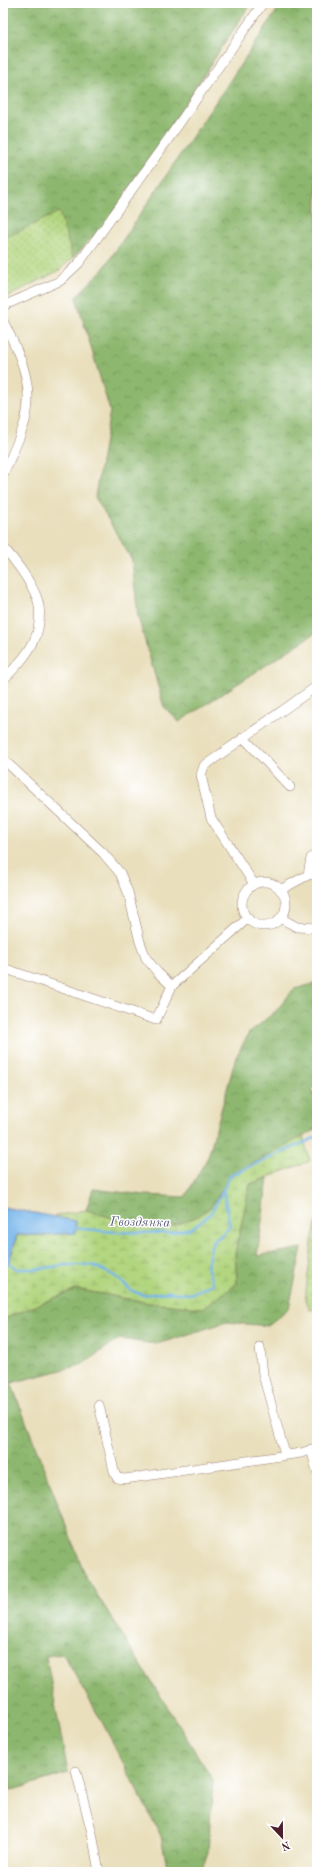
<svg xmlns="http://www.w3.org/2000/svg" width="320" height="1875" viewBox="0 0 320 1875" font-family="'Old Standard TT',serif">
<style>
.forest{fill:url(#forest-crowns);stroke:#6c6b4c}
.wetland{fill:url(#wetland-marsh);stroke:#7e7a55}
.garden{fill:url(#garden-dots);stroke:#7e7a55}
.water{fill:#77b6ea;stroke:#606a8a}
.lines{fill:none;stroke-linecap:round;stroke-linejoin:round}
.stream{stroke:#77b6ea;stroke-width:2.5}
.minor-casing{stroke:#9a7f74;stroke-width:10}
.minor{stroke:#fff;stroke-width:9}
.labels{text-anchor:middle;stroke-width:3;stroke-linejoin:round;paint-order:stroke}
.water-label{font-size:13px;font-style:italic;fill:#5c5b77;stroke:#fff}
</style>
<defs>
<pattern id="forest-crowns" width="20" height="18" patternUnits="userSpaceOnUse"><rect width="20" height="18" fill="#8db76e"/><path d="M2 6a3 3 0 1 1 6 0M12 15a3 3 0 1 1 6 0" fill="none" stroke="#75945b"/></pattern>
<pattern id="wetland-marsh" width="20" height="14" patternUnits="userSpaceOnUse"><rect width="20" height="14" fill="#b2d67f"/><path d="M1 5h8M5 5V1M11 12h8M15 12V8" fill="none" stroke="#9bb76e"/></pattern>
<pattern id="garden-dots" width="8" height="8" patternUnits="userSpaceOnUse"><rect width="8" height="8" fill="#b2d67f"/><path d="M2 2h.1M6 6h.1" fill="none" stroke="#9bb76e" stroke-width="1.8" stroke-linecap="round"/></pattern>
</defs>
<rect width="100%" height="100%" fill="#fff"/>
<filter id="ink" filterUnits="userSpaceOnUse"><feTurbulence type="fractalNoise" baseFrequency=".025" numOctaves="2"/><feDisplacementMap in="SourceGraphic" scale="8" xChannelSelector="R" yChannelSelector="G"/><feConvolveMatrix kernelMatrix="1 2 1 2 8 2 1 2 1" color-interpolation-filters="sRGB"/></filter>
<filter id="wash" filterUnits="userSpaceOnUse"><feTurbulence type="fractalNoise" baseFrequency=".012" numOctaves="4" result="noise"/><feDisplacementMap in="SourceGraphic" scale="16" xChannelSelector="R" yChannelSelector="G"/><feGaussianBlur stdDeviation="0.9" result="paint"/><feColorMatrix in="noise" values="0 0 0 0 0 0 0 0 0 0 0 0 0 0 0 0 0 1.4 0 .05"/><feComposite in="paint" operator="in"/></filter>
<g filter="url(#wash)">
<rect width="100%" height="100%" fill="#e9dfbc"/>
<!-- forest -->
<g class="forest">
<path d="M3,3H251L109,220L73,258L59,213L3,239Z"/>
<path d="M282,3H317V632L179,722L164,707L138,617L132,560L95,497L110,411L76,297L104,268Z"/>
<path d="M317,983V1084L312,1090L317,1101V1129L231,1176L211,1207L199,1216L164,1229L132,1224L86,1210L93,1189L145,1195L185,1197L208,1157L236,1057L249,1033L276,1011L294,989Z"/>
<path d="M268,1178L257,1256L302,1248L289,1308L267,1326L227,1322L157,1344L119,1339L81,1365L11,1383L86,1577L213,1780L208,1852L201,1872H168L161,1836L102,1722L63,1654L46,1656L68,1773L3,1793V1319L76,1289L150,1303L203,1308L237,1284L235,1253L250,1184Z"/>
</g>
<!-- wetland -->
<path class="wetland" d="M303,1136L310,1161L250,1184L235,1253L237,1284L203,1308L150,1303L76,1289L3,1319V1265L9,1263L17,1235H45L74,1233L76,1221L50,1217L86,1210L132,1224L164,1229L199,1216L211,1207L231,1176Z"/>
<!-- garden -->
<g class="garden">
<path d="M59,212L73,258L58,271L3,299V239Z"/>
<path d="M317,1220V1309L310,1310L305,1300L312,1240Z"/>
</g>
<!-- water -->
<path class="water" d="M3,1207L76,1221L75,1233L45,1235H17L9,1263L3,1265Z"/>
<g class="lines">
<!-- stream -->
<g class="stream">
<path d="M73,1228L115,1232L168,1233L192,1228L211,1213L231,1175L317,1137"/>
<path d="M9,1263L17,1269H39L64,1265H92L115,1276L132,1291L143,1295L168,1292L190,1294L213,1284L207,1267L212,1243L230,1227L223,1190"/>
</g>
</g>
</g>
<g filter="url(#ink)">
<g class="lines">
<!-- minor casing -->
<g class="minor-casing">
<g id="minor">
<path d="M3,306L60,281L79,263L169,138L263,3"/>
<path d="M3,321C19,352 35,385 25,421C20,439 10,458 3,475"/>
<path d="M3,547C15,560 31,582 37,598C42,611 39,630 34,641C27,656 14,669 3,680"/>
<path d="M243,737L290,787"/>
<path d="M3,759L103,853L120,873L128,892L140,942L146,958L158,973L172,986"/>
<path d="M308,875L311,858L317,853"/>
<circle cx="264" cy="904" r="22"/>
<path d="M254,884L211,818L201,775L204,766L317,686"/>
<path d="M280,890L308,875L317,873"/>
<path d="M280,918L297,927L317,928"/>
<path d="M3,968L156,1020L172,986L248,918"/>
<path d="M260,1347L263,1375L285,1454"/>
<path d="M99,1405L114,1471L117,1478L125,1479L301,1453L317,1448"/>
<path d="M311,1449L317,1471"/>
<path d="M76,1771L92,1833L99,1872"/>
</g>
</g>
<!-- minor -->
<use href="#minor" class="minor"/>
</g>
</g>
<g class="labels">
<!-- water labels -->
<g class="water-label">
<text transform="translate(140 1221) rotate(1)" y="5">Гвоздянка</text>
</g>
</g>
<!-- margin -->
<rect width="320" height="1875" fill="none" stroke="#fff" stroke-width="16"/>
<!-- north arrow -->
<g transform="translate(282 1837) rotate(158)" stroke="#ffffff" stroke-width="3" paint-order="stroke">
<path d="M0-3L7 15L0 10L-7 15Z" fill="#4a1f2b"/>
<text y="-6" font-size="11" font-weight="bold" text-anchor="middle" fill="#4a1f2b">N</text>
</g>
</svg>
